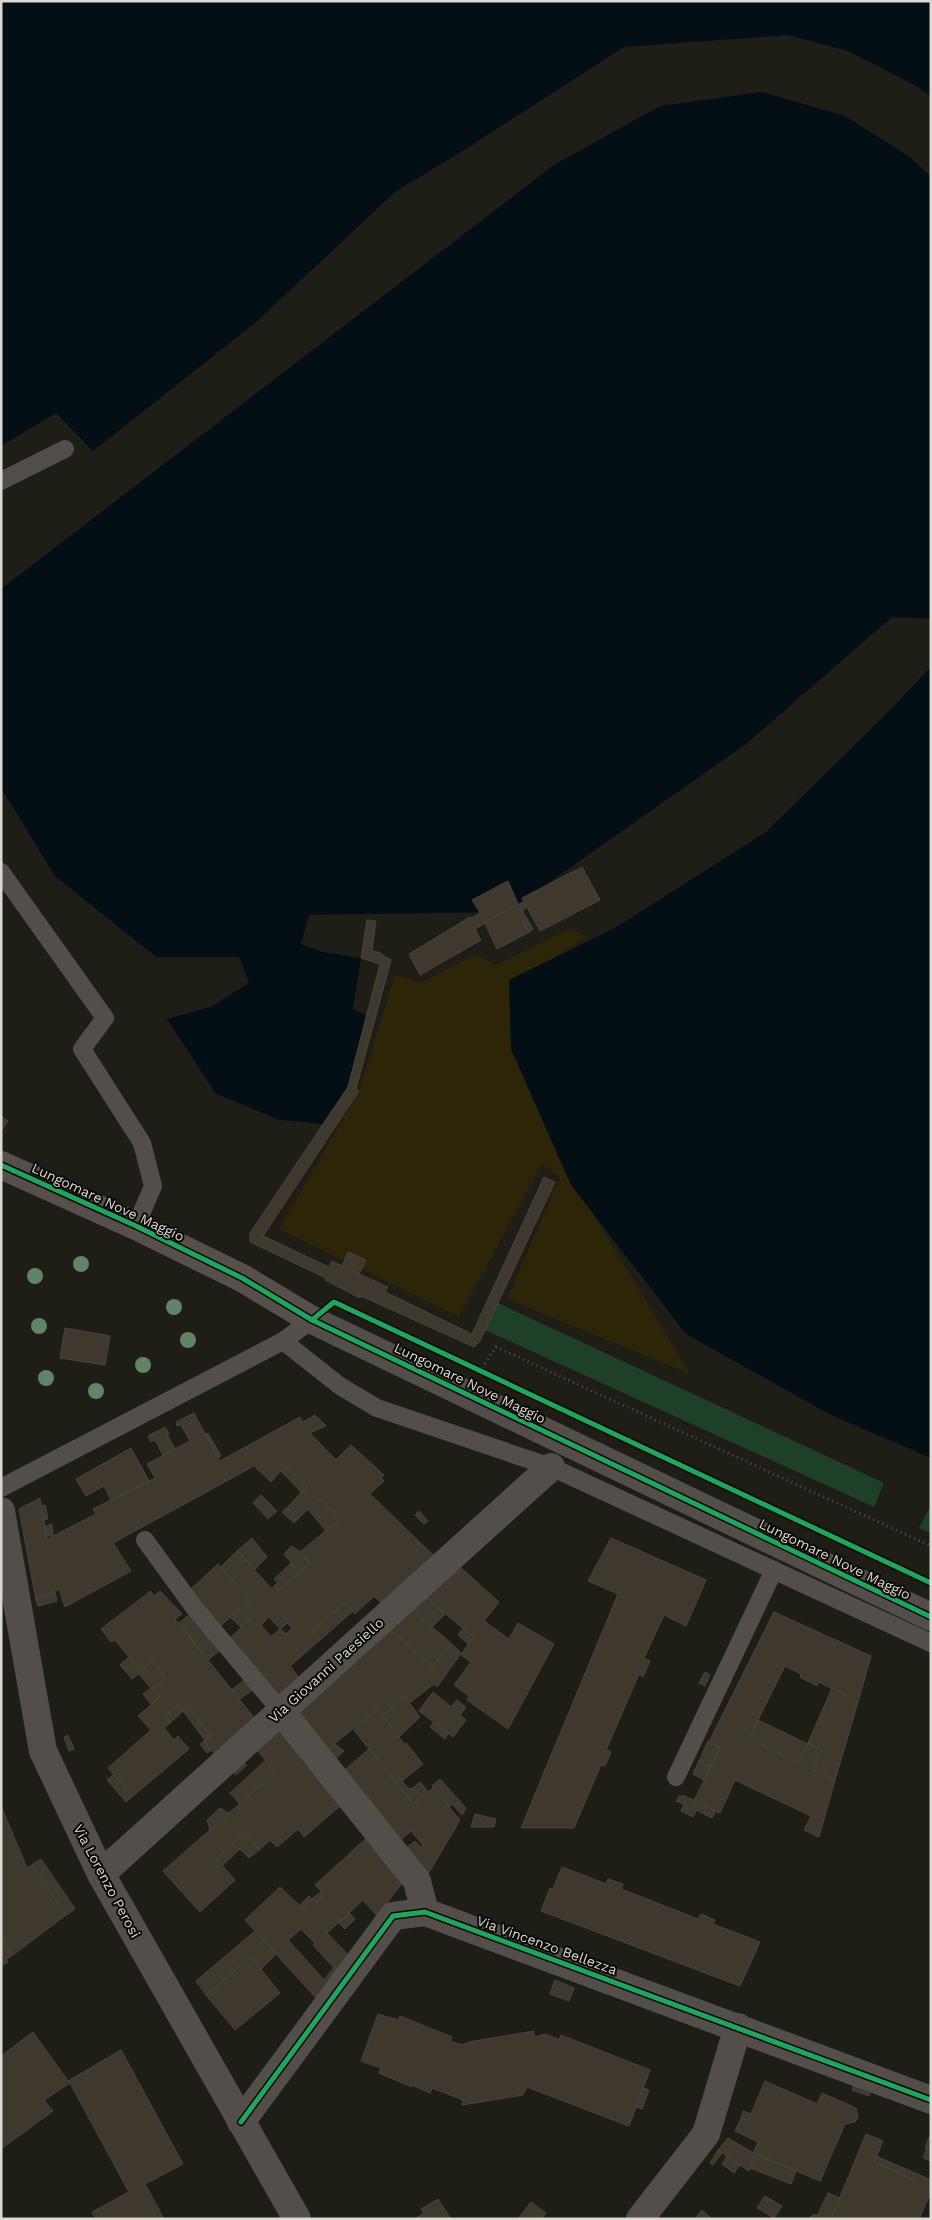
<svg xmlns="http://www.w3.org/2000/svg" width="932" height="2220" viewBox="0 0 932 2220" font-family="'Work Sans',sans-serif">
<style>
.green{fill:#1e4026}
.sand{fill:#2c2507}
.water{fill:#030f14}
.building{fill:#3e382d;stroke:#484540;fill-rule:evenodd}
.lines{fill:none;stroke-linecap:round;stroke-linejoin:round}
.path{stroke:#55524e;stroke-width:3;stroke-dasharray:1 4;stroke-linecap:butt}
.lane{stroke:#544e4b;stroke-width:18}
.street{stroke:#544e4b;stroke-width:28}
.secondary{stroke:#574f4c;stroke-width:28}
.cycleway-casing{stroke:#0a0905;stroke-width:8}
.cycleway{stroke:#20a55d;stroke-width:5}
.tree{fill:#608465}
.labels{text-anchor:middle;stroke-width:4;stroke-linejoin:round;paint-order:stroke}
.street-label{font-size:14px;fill:#dbd9d1;stroke:#0a0905}
</style>
<rect width="100%" height="100%" fill="#1e1d16"/>
<!-- green -->
<g class="green">
<path d="M498,1303L884,1483L874,1507L485,1330Z"/>
<path d="M931,1505V1533L919,1528Z"/>
</g>
<!-- sand -->
<path class="sand" d="M571,928L587,937L518,981L579,1190L690,1374L507,1299L560,1177L542,1164L459,1317L279,1229L359,1091L395,975L420,983L476,954L496,965Z"/>
<!-- water -->
<g class="water">
<path d="M1,1H931V97L918,87L848,51L788,35L624,47L469,147L395,192L255,323L93,451L56,413L1,446Z"/>
<path d="M762,92L845,116L910,157L931,177V619L892,617L746,744L507,912L309,915L301,944L323,952L361,958L353,1009L366,1015L348,1087L322,1124L280,1120L216,1094L167,1019L213,1006L249,983L239,957H156L55,876L1,788V589L554,165L660,106Z"/>
<path d="M931,667V1458L831,1415L686,1334L571,1185L511,1049L509,980L615,928L766,832L881,719Z"/>
</g>
<!-- building -->
<g class="building">
<path d="M582,867L600,900L540,931L522,898Z"/>
<path d="M508,881L518,904L475,929L481,940L420,975L409,954L470,917L471,918L480,913L472,900Z"/>
<path d="M523,902L526,908L519,912L529,932L497,949L484,922Z"/>
<path d="M522,910L533,929L529,932L519,912Z"/>
<path d="M367,920L376,921L372,950L382,954V955L391,960L356,1089L359,1091L263,1236L329,1267L332,1261L342,1266L388,1287L385,1292L472,1334L544,1177L555,1182L480,1341L474,1347L361,1296L360,1298L325,1280L326,1278L250,1242V1233L348,1087L380,964L361,958Z"/>
<path d="M2,1117L8,1121L2,1130L1,1118Z"/>
<path d="M348,1252L366,1260L359,1274L342,1266Z"/>
<path d="M65,1328L110,1336L105,1365L60,1358Z"/>
<path d="M194,1413L197,1419L182,1427L181,1425L177,1426L176,1422Z"/>
<path d="M315,1415L326,1426L310,1433L336,1460L351,1445L384,1475L381,1478L384,1481L370,1494L435,1557L383,1605L374,1596L355,1614L345,1602L312,1631L320,1640L290,1666L300,1679L278,1699L229,1639L256,1614L245,1602L249,1598L221,1567L237,1551L272,1589L275,1585L280,1590L310,1563L300,1552L341,1518L319,1498L297,1520L286,1509L307,1486L285,1466L271,1482L254,1466L113,1543L131,1571L65,1607L59,1589L36,1600L19,1509L40,1498L47,1539L96,1514L93,1509L155,1478L147,1464L190,1441L182,1427L197,1419L220,1461L300,1417L303,1422ZM269,1617L280,1629L271,1637L261,1625ZM287,1623L292,1628L286,1634L281,1629Z"/>
<path d="M165,1427L169,1433L167,1434L175,1449L163,1455L155,1440L151,1442L148,1436Z"/>
<path d="M208,1433L221,1456L218,1457L206,1434Z"/>
<path d="M131,1448L149,1481L111,1500L104,1486L86,1496L76,1479Z"/>
<path d="M285,1466L307,1486L302,1493L281,1471Z"/>
<path d="M261,1495L277,1511L268,1519L253,1503Z"/>
<path d="M319,1498L341,1518L326,1531L308,1509Z"/>
<path d="M45,1505L48,1519L44,1520L41,1506Z"/>
<path d="M286,1508L297,1520L294,1523L282,1512Z"/>
<path d="M419,1511L428,1521L424,1524L415,1515Z"/>
<path d="M52,1524L53,1535L46,1536L45,1526Z"/>
<path d="M252,1538L267,1557L255,1569L237,1551Z"/>
<path d="M611,1538L706,1580L686,1626L664,1615L644,1658L650,1661L643,1677L639,1674L606,1750L611,1752L605,1766L601,1765L574,1828H521L618,1594L588,1581Z"/>
<path d="M292,1546L300,1552L310,1563L305,1559L295,1567L284,1554Z"/>
<path d="M305,1559L309,1563L280,1590L275,1585L278,1583L274,1579L291,1563L295,1567Z"/>
<path d="M218,1564L249,1598L220,1627L191,1589Z"/>
<path d="M460,1567L499,1602L484,1621L509,1639L518,1623L554,1644L508,1729L467,1700L469,1696L454,1685L471,1662L461,1655L473,1637L427,1598Z"/>
<path d="M151,1591L154,1596L160,1591L182,1614L175,1619L255,1719L214,1753L204,1741L211,1735L188,1707L183,1711L178,1706L165,1716L170,1723L164,1728L174,1740L178,1736L189,1749L133,1796L108,1768L151,1730L138,1716L160,1697L153,1688L165,1678L153,1661L141,1671L115,1640L111,1642L101,1629Z"/>
<path d="M55,1592L57,1601L38,1606L36,1600Z"/>
<path d="M427,1598L445,1614L432,1627L413,1611Z"/>
<path d="M345,1602L353,1611L320,1640L312,1631Z"/>
<path d="M246,1603L256,1614L241,1627L230,1617Z"/>
<path d="M412,1610L452,1644L432,1666L390,1630Z"/>
<path d="M774,1612L871,1656L858,1702L819,1682L817,1686L800,1677L801,1674L785,1666L749,1738L798,1762L808,1743L822,1750L812,1769L835,1780L819,1837L804,1830L811,1816L735,1780L720,1813L694,1801L720,1747L709,1742Z"/>
<path d="M190,1614L219,1651L208,1660L179,1623Z"/>
<path d="M463,1628L473,1637L468,1644L458,1635Z"/>
<path d="M390,1630L432,1666L452,1644L461,1653L437,1687L434,1684L408,1704L404,1696L382,1717L377,1709L321,1755L292,1717Z"/>
<path d="M129,1657L141,1671L153,1661L165,1678L153,1688L160,1697L151,1704L143,1694L151,1688L139,1674L132,1679L120,1665Z"/>
<path d="M705,1672L710,1675L705,1686L699,1683Z"/>
<path d="M244,1680L252,1690L240,1699L232,1690Z"/>
<path d="M832,1688L858,1702L835,1780L812,1769L822,1750L808,1743Z"/>
<path d="M433,1692L451,1707L457,1700L466,1707L460,1715L466,1720L453,1737L419,1711Z"/>
<path d="M404,1696L420,1717L399,1737L382,1717Z"/>
<path d="M178,1706L183,1711L170,1723L165,1716Z"/>
<path d="M188,1707L211,1735L205,1740L183,1711Z"/>
<path d="M377,1709L405,1745L406,1743L423,1764L402,1781L400,1779L396,1783L354,1730Z"/>
<path d="M758,1720L808,1744L798,1762L749,1738Z"/>
<path d="M434,1722L448,1734L445,1739L430,1727Z"/>
<path d="M281,1726L329,1785L325,1788L340,1806L304,1837L298,1829L277,1847L270,1840L259,1850L245,1833L216,1859L235,1880L200,1912L163,1871L276,1772L256,1749Z"/>
<path d="M68,1735L74,1749L69,1751L64,1737Z"/>
<path d="M204,1741L211,1750L207,1753L200,1744Z"/>
<path d="M708,1741L720,1747L710,1767L699,1761Z"/>
<path d="M335,1744L344,1751L336,1758L328,1749Z"/>
<path d="M369,1749L413,1804L433,1788L460,1820L424,1881L401,1852L415,1841L420,1847L423,1845L411,1831L396,1844L339,1775Z"/>
<path d="M242,1760L247,1765L236,1775L232,1769Z"/>
<path d="M266,1760L276,1772L240,1804L230,1793Z"/>
<path d="M699,1761L710,1767L704,1780L693,1774Z"/>
<path d="M113,1775L133,1796L126,1802L107,1780Z"/>
<path d="M400,1779L408,1788L412,1789L420,1782L428,1792L413,1804L396,1783Z"/>
<path d="M440,1779L466,1808L462,1815L452,1804L449,1807L432,1786Z"/>
<path d="M683,1795L716,1811L712,1818L696,1810L693,1817L681,1811L684,1804L676,1801L679,1796L682,1797Z"/>
<path d="M1,1806L27,1868L32,1865L66,1915L13,1955L1,1939Z"/>
<path d="M220,1808L230,1814L210,1830L207,1820Z"/>
<path d="M475,1814L496,1819L494,1827H471Z"/>
<path d="M245,1833L259,1850L249,1858L240,1849L223,1865L216,1859Z"/>
<path d="M370,1835L406,1878L377,1916L363,1900L327,1933L348,1955L336,1970L313,1945L315,1943L301,1929L288,1940L327,1983L316,1998L245,1920L280,1887L302,1908L312,1899L316,1903L324,1894L315,1885Z"/>
<path d="M41,1859L75,1909L66,1915L32,1865Z"/>
<path d="M562,1867L606,1884L608,1879L623,1884L621,1889L698,1919L701,1914L715,1920L713,1924L760,1942L740,1986L541,1911L550,1888L553,1889Z"/>
<path d="M322,1891L324,1894L316,1903L312,1899Z"/>
<path d="M309,1896L312,1899L302,1908L299,1906Z"/>
<path d="M349,1913L355,1919L345,1929L339,1923Z"/>
<path d="M255,1931L276,1954L261,1969L251,1957L206,1995L196,1981Z"/>
<path d="M1,1939L13,1955L6,1959L8,1962L1,1966Z"/>
<path d="M251,1957L280,1993L235,2030L206,1995Z"/>
<path d="M334,1967L336,1970L327,1983L324,1980Z"/>
<path d="M555,1980L574,1988L569,2001L550,1994Z"/>
<path d="M378,2014L398,2020L400,2016L452,2037L450,2041L462,2045L469,2042L534,2031V2037L546,2034L559,2040L561,2035L650,2070L629,2126L527,2087L523,2095L462,2105L463,2100L432,2088L430,2093L412,2085V2087L379,2073L381,2068L361,2061Z"/>
<path d="M33,2032L68,2081L121,2050L183,2164L145,2184L164,2219H96L92,2212L129,2192L70,2083L44,2100L53,2111L1,2149V2056Z"/>
<path d="M765,2081L817,2104L822,2093L856,2108L858,2118L855,2122L845,2124L820,2181L753,2153L758,2142L735,2131L741,2118L748,2121Z"/>
<path d="M854,2084L871,2091L869,2096L852,2090Z"/>
<path d="M643,2088L649,2090L642,2109L636,2107Z"/>
<path d="M743,2111L751,2114L748,2121L741,2118Z"/>
<path d="M931,2133V2150L925,2148Z"/>
<path d="M866,2134L883,2141L874,2162L912,2179L915,2173L931,2180V2192L919,2219H831Z"/>
<path d="M728,2138L755,2154L749,2171L718,2150Z"/>
<path d="M927,2148L931,2150V2161L923,2158Z"/>
<path d="M718,2150L722,2153L713,2165L710,2163Z"/>
<path d="M755,2154L796,2171L791,2184L750,2168Z"/>
<path d="M727,2156L740,2165L734,2173L722,2164Z"/>
<path d="M876,2156L915,2173L912,2179L874,2162Z"/>
<path d="M828,2193L840,2198L831,2219H808L814,2214L817,2216Z"/>
<path d="M765,2196L782,2206L774,2218L757,2208Z"/>
<path d="M438,2199L451,2219H415L424,2213L421,2209Z"/>
<path d="M531,2202L546,2213L543,2217L545,2219H518Z"/>
<path d="M702,2210L712,2219H695Z"/>
</g>
<g class="lines">
<!-- path -->
<path class="path" d="M482,1368L496,1347L931,1546"/>
<!-- lane -->
<g class="lane">
<path d="M1,481L65,449"/>
<path d="M1,872L105,1018L82,1049L142,1143L153,1186L136,1226"/>
<path d="M283,1341L340,1386L377,1408L551,1467L931,1643"/>
<path d="M1,1488L283,1341L312,1320"/>
<path d="M145,1540L193,1606L281,1711"/>
<path d="M676,1777L774,1570"/>
</g>
<!-- street -->
<g class="street">
<path d="M312,1320L931,1617"/>
<path d="M1,1511L43,1751L101,1874L297,2219"/>
<path d="M281,1711L417,1881L425,1912"/>
<path d="M101,1874L551,1467"/>
<path d="M241,2122L393,1916L425,1912L931,2100"/>
<path d="M640,2219L706,2134L738,2027"/>
</g>
<!-- secondary -->
<path class="secondary" d="M1,1165L136,1226L242,1278L312,1320"/>
<!-- cycleway casing -->
<g class="cycleway-casing">
<g id="cycleway">
<path d="M1,1165L136,1226L242,1278L312,1320L931,1617"/>
<path d="M312,1320L334,1302L931,1583"/>
<path d="M241,2122L393,1916L425,1912L931,2100"/>
</g>
</g>
<!-- cycleway -->
<use href="#cycleway" class="cycleway"/>
</g>
<!-- trees -->
<g class="tree">
<circle cx="81" cy="1264" r="8"/>
<circle cx="35" cy="1276" r="8"/>
<circle cx="174" cy="1307" r="8"/>
<circle cx="39" cy="1326" r="8"/>
<circle cx="188" cy="1340" r="8"/>
<circle cx="143" cy="1365" r="8"/>
<circle cx="46" cy="1378" r="8"/>
<circle cx="96" cy="1391" r="8"/>
</g>
<g class="labels">
<!-- street labels -->
<g class="street-label">
<text transform="translate(108 1202) rotate(25)" y="5">Lungomare Nove Maggio</text>
<text transform="translate(470 1383) rotate(26)" y="5">Lungomare Nove Maggio</text>
<text transform="translate(835 1559) rotate(26)" y="5">Lungomare Nove Maggio</text>
<text transform="translate(326 1670) rotate(-42)" y="5">Via Giovanni Paesiello</text>
<text transform="translate(107 1881) rotate(62)" y="5">Via Lorenzo Perosi</text>
<text transform="translate(547 1945) rotate(20)" y="5">Via Vincenzo Bellezza</text>
</g>
</g>
<!-- border -->
<rect width="932" height="2220" fill="none" stroke="#dbd9d1" stroke-width="5"/>
</svg>
